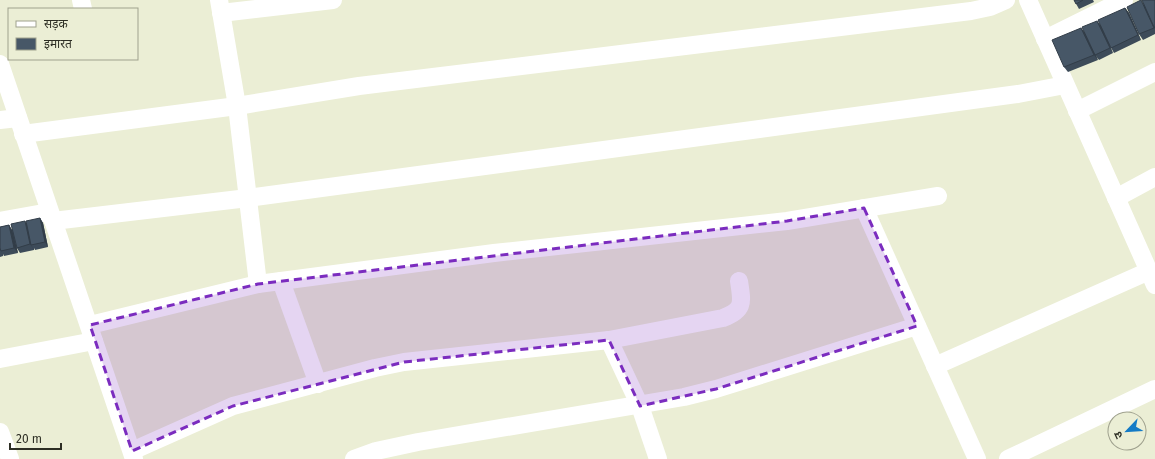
<svg xmlns="http://www.w3.org/2000/svg" width="1155" height="459" viewBox="0 0 1155 459" font-family="'Fira Sans','Noto Sans Devanagari',sans-serif">
<style>
.lines{fill:none;stroke-linecap:round;stroke-linejoin:round}
.minor{stroke:#fff;stroke-width:18}
.wall{fill:#3d4b59}
.shaded-wall{fill:#323d48}
.building{fill:#475767;stroke:#323d48}
.marked{fill:#7b2cbf;fill-opacity:0.2;stroke:#7b2cbf;stroke-width:3;stroke-dasharray:8 5;stroke-linejoin:round}
</style>
<rect width="100%" height="100%" fill="#ebeed5"/>
<g class="lines">
<!-- minor -->
<g class="minor">
<path d="M81,0L83,9"/>
<path d="M219,0L237,106L258,284"/>
<path d="M1028,0L1155,285"/>
<path d="M221,13L333,0"/>
<path d="M1045,39L1124,0"/>
<path d="M0,64L134,459"/>
<path d="M1077,111L1155,72"/>
<path d="M0,120L18,118"/>
<path d="M23,134L237,106L359,86L971,11L990,7L1006,0"/>
<path d="M1116,198L1155,177"/>
<path d="M864,208L977,459"/>
<path d="M0,221L49,212"/>
<path d="M53,221L248,198L1018,94L1065,85"/>
<path d="M281,281L318,384"/>
<path d="M90,325L258,284L494,253L787,221L938,196"/>
<path d="M609,340L640,406L658,459"/>
<path d="M0,359L94,341"/>
<path d="M935,366L1149,271"/>
<path d="M0,432L10,459"/>
<path d="M132,451L233,406L375,368L404,362L609,340L723,318C745,310 742,302 739,281"/>
<path d="M354,459L376,451L418,442L684,397L716,389L917,326"/>
<path d="M1008,459L1155,389"/>
</g>
</g>
<!-- wall -->
<g class="wall">
<path d="M1074,0H1093L1094,2L1079,9Z"/>
<path d="M1155,0V34L1143,40L1139,34L1144,4Z"/>
<path d="M1125,8L1129,13L1141,40L1114,53L1109,44L1113,53L1099,60L1095,55L1097,21L1100,25Z"/>
<path d="M1081,28L1085,33L1098,60L1068,72L1064,67Z"/>
<path d="M40,218L43,223L48,247L35,250L34,248V250L20,253L17,248L13,231L18,253L4,256L3,254V256L0,257V227L9,225L12,230L26,223Z"/>
</g>
<!-- shaded-wall -->
<g class="shaded-wall">
<path d="M1141,0L1145,6L1155,27V29Z"/>
<path d="M1125,8L1129,13L1141,40L1138,35Z"/>
<path d="M1097,21L1101,26L1113,53L1110,48Z"/>
<path d="M1081,28L1085,33L1098,60L1094,55Z"/>
<path d="M40,218L43,223L48,247L45,242Z"/>
<path d="M25,221L28,226L31,245L34,250L30,244Z"/>
<path d="M9,225L12,230L18,253L14,248Z"/>
</g>
<!-- building -->
<g class="building">
<path d="M1074,0H1083L1076,4Z"/>
<path d="M1141,0L1154,28L1139,34L1127,7Z"/>
<path d="M1142,0H1155V27H1154Z"/>
<path d="M1125,8L1138,35L1111,48L1098,20Z"/>
<path d="M1097,21L1110,48L1095,55L1082,27Z"/>
<path d="M1081,28L1094,55L1064,67L1052,40Z"/>
<path d="M40,218L45,242L31,245L26,221Z"/>
<path d="M25,221L30,244L17,248L11,224Z"/>
<path d="M9,225L14,248L1,251L0,248V227Z"/>
</g>
<!-- marked area -->
<path class="marked" d="M864,208L917,326L716,389L640,406L609,340L404,362L233,406L132,451L90,325L258,284L787,221Z"/>
<!-- legend -->
<rect x="8" y="8" width="130" height="52" fill="#ebeed5" stroke="#9fa18e"/>
<rect x="16" y="21" width="20" height="6" fill="#ffffff" stroke="#9fa18e"/>
<text x="44" y="28" font-size="12" fill="#2d2e24">सड़क</text>
<rect x="16" y="38" width="20" height="12" fill="#475767" stroke="#9fa18e"/>
<text x="44" y="48" font-size="12" fill="#2d2e24">इमारत</text>
<!-- north arrow -->
<g transform="translate(1127 431) rotate(245)"><circle r="19" fill="#ebeed5" stroke="#9fa18e"/>
<path d="M0-3L7 15L0 10L-7 15Z" fill="#147bc6"/>
<text y="-6" font-size="11" font-weight="bold" text-anchor="middle" fill="#2d2e24">उ</text>
</g>
<!-- scale -->
<path d="M10 443v6h51v-6" fill="none" stroke="#2d2e24" stroke-width="2"/>
<text x="16" y="443" font-size="12" fill="#2d2e24" stroke="#ebeed5" stroke-width="3" paint-order="stroke">20 m</text>
</svg>
